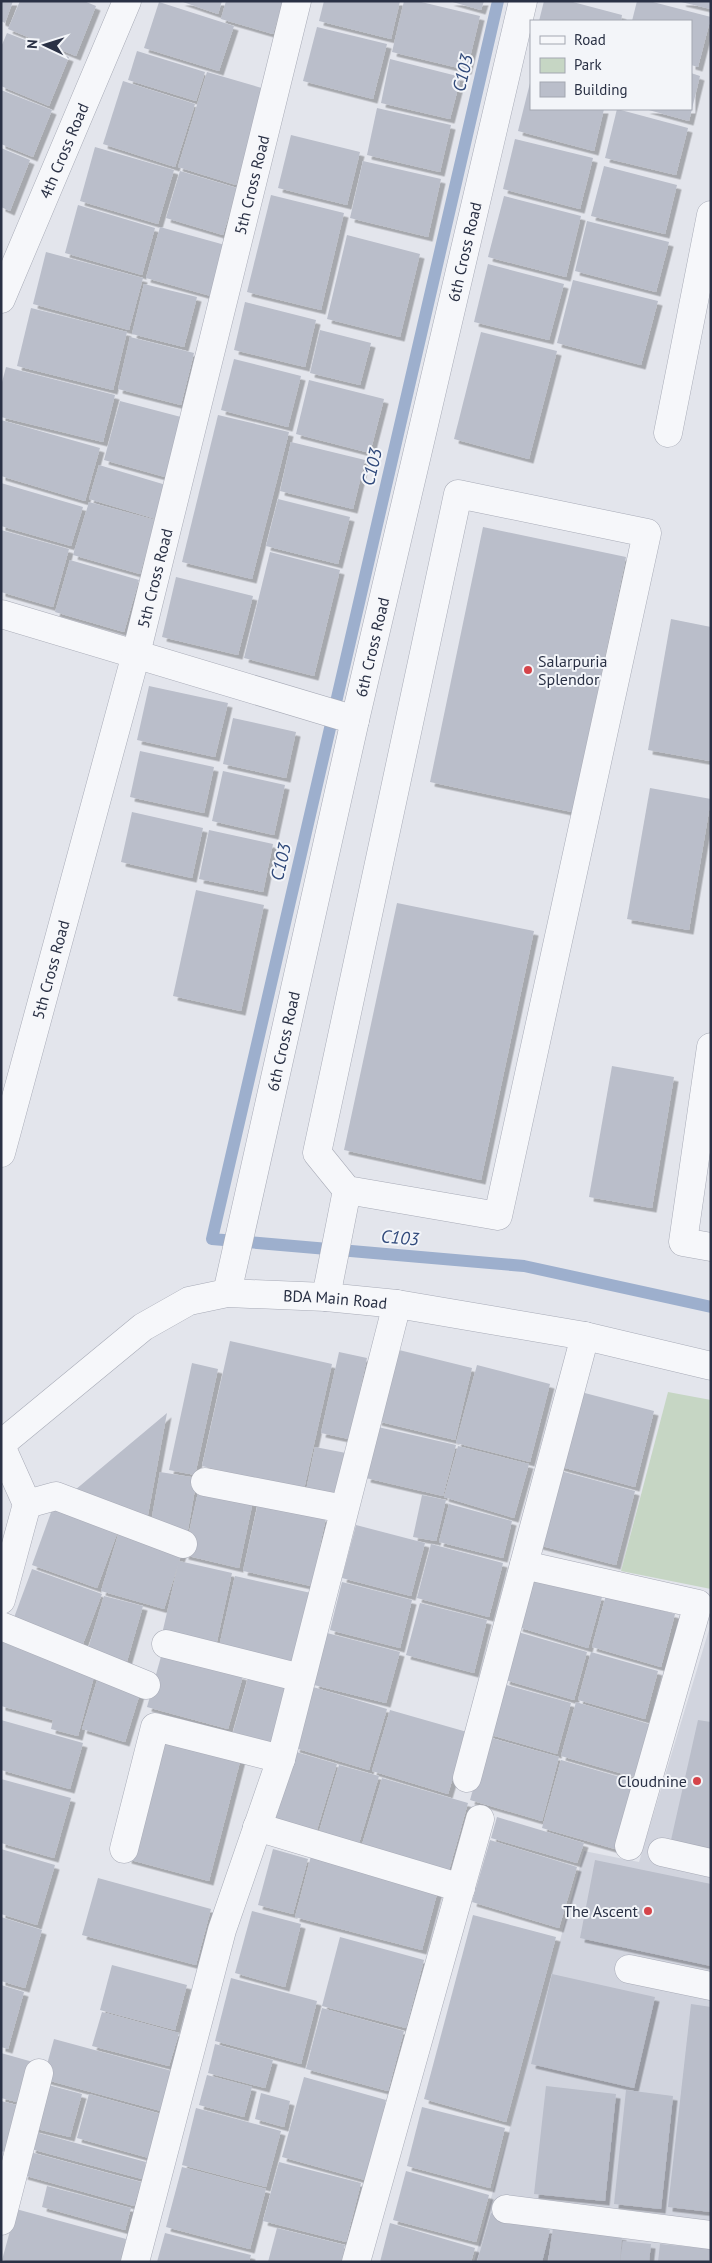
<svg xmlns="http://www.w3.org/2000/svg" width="712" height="2263" viewBox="0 0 712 2263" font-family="'PT Sans',sans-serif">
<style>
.built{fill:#d1d4de}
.green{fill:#c6d6c4}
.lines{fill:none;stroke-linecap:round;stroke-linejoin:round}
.stream{stroke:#9dafcd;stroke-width:12}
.building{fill:#babeca;filter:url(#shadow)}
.minor-casing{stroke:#a8abb7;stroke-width:29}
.minor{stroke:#f6f7fa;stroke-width:28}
.poi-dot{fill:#d5444a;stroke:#f3f5f9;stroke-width:2}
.labels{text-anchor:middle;stroke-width:4;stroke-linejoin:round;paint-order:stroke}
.street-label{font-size:16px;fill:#2a3145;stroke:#f3f5f9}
.poi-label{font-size:16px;fill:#2a3145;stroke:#f3f5f9;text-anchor:end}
.water-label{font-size:18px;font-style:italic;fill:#314a7b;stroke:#f3f5f9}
</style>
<defs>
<filter id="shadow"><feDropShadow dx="4.5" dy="4.5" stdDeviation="0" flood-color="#0004"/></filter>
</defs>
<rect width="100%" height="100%" fill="#e3e5ec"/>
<!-- built -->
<path class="built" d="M711,1623V2262H474L584,1851L639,1862Z"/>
<!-- green -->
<path class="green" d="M668,1392L711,1400V1589L621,1571Z"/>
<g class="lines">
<!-- stream -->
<path class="stream" d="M498,1L212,1239L524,1266L711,1307"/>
</g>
<!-- building -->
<g class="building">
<path d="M1,1H13L5,23L1,21Z"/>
<path d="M20,1H84L96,6L76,56L8,29Z"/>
<path d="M180,1H222L218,14Z"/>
<path d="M226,1H283L273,34L221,19Z"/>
<path d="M324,1H400L391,39L319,21Z"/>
<path d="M404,1H417L480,16L467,70L392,52Z"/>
<path d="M449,1H484L481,10Z"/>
<path d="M544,1H569L622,15L621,21H539Z"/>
<path d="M637,1H649L711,17L698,67L691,65V21H632Z"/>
<path d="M711,1V9L681,2L682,1Z"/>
<path d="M159,2L234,26L219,71L144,48Z"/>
<path d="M317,27L387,44L373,99L303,81Z"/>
<path d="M7,33L69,57L49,106L1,86V47Z"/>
<path d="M137,51L205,72L196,101L128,80Z"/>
<path d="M390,59L461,77L450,119L381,103Z"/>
<path d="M207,72L265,89L236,185L178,167Z"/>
<path d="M691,73L700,76L689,121L645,109H691Z"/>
<path d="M123,81L195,104L175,167L103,144Z"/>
<path d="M530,83L531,109H604L594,151L518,131Z"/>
<path d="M1,90L52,110L33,157L1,144Z"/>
<path d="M377,108L451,125L440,172L367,155Z"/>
<path d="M617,109L688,128L676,175L605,158Z"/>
<path d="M291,135L360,152L347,205L278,188Z"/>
<path d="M515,139L593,158L580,209L503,189Z"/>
<path d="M95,147L174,170L158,224L80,201Z"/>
<path d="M1,148L30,160L10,211L1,207Z"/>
<path d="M363,161L441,179L428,237L350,218Z"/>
<path d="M604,166L677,185L665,234L591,216Z"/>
<path d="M180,171L237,188L223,235L166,218Z"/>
<path d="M271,195L344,213L321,310L247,292Z"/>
<path d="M504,196L581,216L566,277L488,257Z"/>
<path d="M78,205L155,228L142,275L65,253Z"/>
<path d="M587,221L669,242L656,292L575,271Z"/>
<path d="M160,227L225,245L211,296L146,278Z"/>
<path d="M347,235L420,254L400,337L327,319Z"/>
<path d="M46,252L143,278L129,330L33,304Z"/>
<path d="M488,264L564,284L549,340L474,322Z"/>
<path d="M573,280L658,301L641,365L557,343Z"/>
<path d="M144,284L197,297L184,347L132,334Z"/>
<path d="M245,302L316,320L305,367L234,350Z"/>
<path d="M31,308L127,332L113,390L17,366Z"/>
<path d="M320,330L371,343L360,385L310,373Z"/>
<path d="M481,332L557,351L529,459L454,439Z"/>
<path d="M130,337L194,353L181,405L118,389Z"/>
<path d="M234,359L301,376L288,427L221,410Z"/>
<path d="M6,367L115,395L103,442L1,417V386Z"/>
<path d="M309,380L384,399L370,453L296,434Z"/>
<path d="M120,401L181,417L165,477L104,460Z"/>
<path d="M218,415L289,432L252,579L182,562Z"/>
<path d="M1,420L100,448L85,501L1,476Z"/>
<path d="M291,442L365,460L353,509L280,491Z"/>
<path d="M99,465L166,485L156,519L89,499Z"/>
<path d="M1,483L83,507L71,546L1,526Z"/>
<path d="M278,499L350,517L338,564L266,546Z"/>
<path d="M89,502L155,520L140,574L73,555Z"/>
<path d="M483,527L626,557L572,812L430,782Z"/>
<path d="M1,530L69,549L53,607L1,592Z"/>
<path d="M270,552L340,570L314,676L244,658Z"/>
<path d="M70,560L139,580L124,632L55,612Z"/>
<path d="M176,577L253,596L238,655L162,637Z"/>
<path d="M671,619L711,627L710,761L648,750Z"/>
<path d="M149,686L228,703L215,757L137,740Z"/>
<path d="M233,718L296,732L286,778L223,764Z"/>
<path d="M140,751L214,767L204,813L130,797Z"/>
<path d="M223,771L285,785L274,835L212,821Z"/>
<path d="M650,788L711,799L689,930L627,919Z"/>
<path d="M132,812L203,828L192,878L121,862Z"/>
<path d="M209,830L273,844L263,892L199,879Z"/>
<path d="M196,890L264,905L241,1011L173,996Z"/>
<path d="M397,903L534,931L481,1180L344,1150Z"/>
<path d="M612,1066L674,1077L652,1208L589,1197Z"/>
<path d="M230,1341L332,1364L304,1489L202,1466Z"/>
<path d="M395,1349L472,1368L455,1440L377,1421Z"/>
<path d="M339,1352L367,1358L349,1439L321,1433Z"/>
<path d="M192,1363L218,1369L195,1475L169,1470Z"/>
<path d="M477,1365L550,1384L530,1462L456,1443Z"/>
<path d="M577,1391L654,1411L635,1487L558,1466Z"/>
<path d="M167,1413L147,1520L75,1490Z"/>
<path d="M378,1427L456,1445L443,1496L366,1478Z"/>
<path d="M458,1446L529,1464L514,1518L444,1497Z"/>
<path d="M315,1447L346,1453L337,1497L306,1491Z"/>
<path d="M557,1470L635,1491L616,1565L538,1545Z"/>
<path d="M160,1472L197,1478L187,1535L150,1528Z"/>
<path d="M199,1488L253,1501L239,1568L184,1555Z"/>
<path d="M422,1495L446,1500L436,1541L413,1537Z"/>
<path d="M258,1503L326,1518L311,1586L243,1571Z"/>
<path d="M449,1504L512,1521L503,1558L439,1542Z"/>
<path d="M53,1507L118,1531L97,1588L32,1565Z"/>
<path d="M356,1525L425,1543L411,1596L342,1578Z"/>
<path d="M119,1532L182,1553L179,1561L232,1573L216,1646L162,1634L178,1565L164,1609L101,1591Z"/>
<path d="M431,1544L503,1563L489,1617L417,1598Z"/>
<path d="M32,1569L102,1594L81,1649L12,1623Z"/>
<path d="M235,1576L311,1593L295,1664L219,1647Z"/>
<path d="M533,1577L602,1597L588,1648L518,1627Z"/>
<path d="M342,1582L412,1600L400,1648L330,1630Z"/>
<path d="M606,1595L675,1614L661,1667L592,1647Z"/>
<path d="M104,1596L143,1606L126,1665L87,1652Z"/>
<path d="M420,1603L487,1620L474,1673L406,1655Z"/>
<path d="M518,1632L587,1652L574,1700L505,1680Z"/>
<path d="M327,1633L400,1652L386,1703L314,1685Z"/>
<path d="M4,1635L95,1673L78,1736L51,1729L53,1720L1,1706V1648Z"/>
<path d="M591,1652L658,1671L645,1719L578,1700Z"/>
<path d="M162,1653L243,1676L228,1729L147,1707Z"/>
<path d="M249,1674L291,1686L275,1743L233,1732Z"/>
<path d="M98,1677L141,1690L125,1742L82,1729Z"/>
<path d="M503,1684L571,1703L557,1754L488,1734Z"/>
<path d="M313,1687L387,1709L369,1770L295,1748Z"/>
<path d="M576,1702L649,1724L634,1777L561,1756Z"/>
<path d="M390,1710L467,1732L448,1794L372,1771Z"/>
<path d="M1,1720L83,1743L70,1789L1,1770Z"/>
<path d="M698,1720L711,1722V1851L671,1840Z"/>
<path d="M162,1732L242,1754L209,1881L127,1859Z"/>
<path d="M488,1737L559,1757L542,1821L470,1800Z"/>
<path d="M293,1751L337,1764L316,1833L273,1820Z"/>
<path d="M561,1760L634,1781L615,1849L542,1828Z"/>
<path d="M339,1765L379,1776L358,1847L318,1835Z"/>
<path d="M382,1778L468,1803L448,1874L361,1848Z"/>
<path d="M1,1779L71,1798L54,1858L1,1843Z"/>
<path d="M497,1817L584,1843L577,1863L491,1838Z"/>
<path d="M490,1840L577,1867L559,1928L472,1902Z"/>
<path d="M1,1849L55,1865L37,1925L1,1914Z"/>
<path d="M273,1849L308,1859L293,1914L258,1905Z"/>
<path d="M311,1856L438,1890L422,1950L295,1917Z"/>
<path d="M595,1860L711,1884V1966L580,1938Z"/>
<path d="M98,1878L211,1909L196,1965L82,1935Z"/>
<path d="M252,1911L301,1924L285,1987L235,1973Z"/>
<path d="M473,1915L556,1937L506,2122L424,2099Z"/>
<path d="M1,1917L42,1930L25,1988L1,1981Z"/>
<path d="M340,1937L424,1960L406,2028L322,2006Z"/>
<path d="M112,1965L187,1985L175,2030L100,2010Z"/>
<path d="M552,1974L655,1997L634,2088L531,2064Z"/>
<path d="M231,1978L317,2001L301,2064L215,2041Z"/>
<path d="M1,1985L24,1992L8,2049L1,2047Z"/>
<path d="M691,2004L711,2007V2212L668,2207Z"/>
<path d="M322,2008L404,2031L388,2091L306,2069Z"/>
<path d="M102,2012L179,2033L169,2066L92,2046Z"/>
<path d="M54,2039L172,2071L161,2111L43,2079Z"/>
<path d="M215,2044L273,2060L265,2088L208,2073Z"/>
<path d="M1,2053L33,2062L21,2103L1,2098Z"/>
<path d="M207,2075L252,2087L244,2117L199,2105Z"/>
<path d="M304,2077L386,2100L365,2180L282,2157Z"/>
<path d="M41,2083L82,2094L70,2137L29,2127Z"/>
<path d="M546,2086L616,2094L605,2201L534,2194Z"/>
<path d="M626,2090L673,2096L661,2209L614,2204Z"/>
<path d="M261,2093L290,2101L284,2127L255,2119Z"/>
<path d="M89,2094L161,2114L149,2158L77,2138Z"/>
<path d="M1,2101L25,2107L12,2154L1,2151Z"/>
<path d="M422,2107L505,2128L490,2188L407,2166Z"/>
<path d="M196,2108L281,2131L266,2187L182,2165Z"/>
<path d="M35,2132L146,2162L142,2179L31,2149Z"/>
<path d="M30,2152L141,2182L134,2206L23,2175Z"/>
<path d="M279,2162L361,2183L346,2242L263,2221Z"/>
<path d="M182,2167L266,2189L250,2249L166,2227Z"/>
<path d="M406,2171L489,2195L476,2242L393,2220Z"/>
<path d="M47,2186L131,2208L125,2230L42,2207Z"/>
<path d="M16,2209L126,2239L120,2262H9L2,2260Z"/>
<path d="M491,2213L550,2230L542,2262H477Z"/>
<path d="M390,2223L475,2248L471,2262H380Z"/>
<path d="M277,2228L345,2245L341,2262H268Z"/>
<path d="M553,2228L622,2236L620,2262H548Z"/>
<path d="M165,2233L251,2255L249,2262H157Z"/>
<path d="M623,2241L651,2244L649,2262H620Z"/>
<path d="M660,2244L711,2249V2262H658Z"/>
</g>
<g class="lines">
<!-- minor casing -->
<g class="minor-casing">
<g id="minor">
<path id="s1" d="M1,299L127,1"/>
<path d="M668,433L711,215"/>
<path d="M1,614L355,720"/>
<path d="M711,1047L683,1242L711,1247"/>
<path id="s2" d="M1,1153L136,654L297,1"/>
<path id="s3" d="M227,1293L355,720L523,1"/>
<path d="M326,1297L347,1190L317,1153L458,494L647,533L498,1216L347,1190"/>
<path id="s4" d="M1,1444L143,1327L189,1301L227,1293L326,1297L397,1304L585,1336L711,1366"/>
<path d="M1,1446L27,1504L1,1600"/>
<path d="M205,1482L344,1509"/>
<path d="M27,1504L56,1496L183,1544"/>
<path d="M524,1565L698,1604L629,1846"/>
<path d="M1,1626L146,1685"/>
<path d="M166,1644L301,1678"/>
<path d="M467,1778L585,1336"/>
<path d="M257,1827L461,1888"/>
<path d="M124,1849L155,1727L281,1759"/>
<path d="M662,1852L711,1863"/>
<path d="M629,1969L711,1986"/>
<path d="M506,2209L711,2235"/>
<path d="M1,2221L39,2073"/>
<path d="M135,2262L222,1930L281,1759L397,1304"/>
<path d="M356,2262L480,1819"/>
</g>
</g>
<!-- minor -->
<use href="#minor" class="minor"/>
</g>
<!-- markers -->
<g class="poi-dot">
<circle cx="528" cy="670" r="5"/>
<circle cx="697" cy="1781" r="5"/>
<circle cx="648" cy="1911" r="5"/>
</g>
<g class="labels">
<!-- street labels -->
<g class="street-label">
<text dy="6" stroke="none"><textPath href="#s1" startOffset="161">4th Cross Road</textPath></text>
<text dy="6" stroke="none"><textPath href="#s2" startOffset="1000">5th Cross Road</textPath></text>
<text dy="6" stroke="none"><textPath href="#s3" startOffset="1068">6th Cross Road</textPath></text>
<text dy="6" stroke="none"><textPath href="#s2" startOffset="595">5th Cross Road</textPath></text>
<text dy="6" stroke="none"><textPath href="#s3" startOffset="662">6th Cross Road</textPath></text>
<text dy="6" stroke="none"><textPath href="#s2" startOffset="190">5th Cross Road</textPath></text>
<text dy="6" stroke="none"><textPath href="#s3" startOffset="258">6th Cross Road</textPath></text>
<text dy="6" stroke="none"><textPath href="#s4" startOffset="384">BDA Main Road</textPath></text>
</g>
<!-- poi labels -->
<g class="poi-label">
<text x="538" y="667" text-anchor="start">Salarpuria<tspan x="538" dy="18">Splendor</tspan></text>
<text x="687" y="1787">Cloudnine</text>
<text x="638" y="1917">The Ascent</text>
</g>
<!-- water labels -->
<g class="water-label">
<text transform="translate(463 73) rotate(-77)" y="6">C103</text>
<text transform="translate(372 467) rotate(-77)" y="6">C103</text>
<text transform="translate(281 862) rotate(-77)" y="6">C103</text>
<text transform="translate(400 1238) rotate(5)" y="6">C103</text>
</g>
</g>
<!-- border -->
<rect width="712" height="2263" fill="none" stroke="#2a3145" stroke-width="5"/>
<!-- legend -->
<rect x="530" y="20" width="162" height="90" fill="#f3f5f9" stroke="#a3a7b1"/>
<rect x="540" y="36" width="25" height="8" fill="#f6f7fa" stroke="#a3a7b1"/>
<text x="574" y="45" font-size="15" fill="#2a3145">Road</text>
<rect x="540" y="58" width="25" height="15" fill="#c6d6c4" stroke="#a3a7b1"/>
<text x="574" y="70" font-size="15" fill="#2a3145">Park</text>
<rect x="540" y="82" width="25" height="15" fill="#babeca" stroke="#a3a7b1"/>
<text x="574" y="95" font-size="15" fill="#2a3145">Building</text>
<!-- north arrow -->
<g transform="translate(45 45) rotate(274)" stroke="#f3f5f9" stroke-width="4" paint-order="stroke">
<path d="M0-4L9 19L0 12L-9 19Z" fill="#2a3145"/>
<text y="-8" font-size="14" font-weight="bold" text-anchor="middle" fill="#2a3145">N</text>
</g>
</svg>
